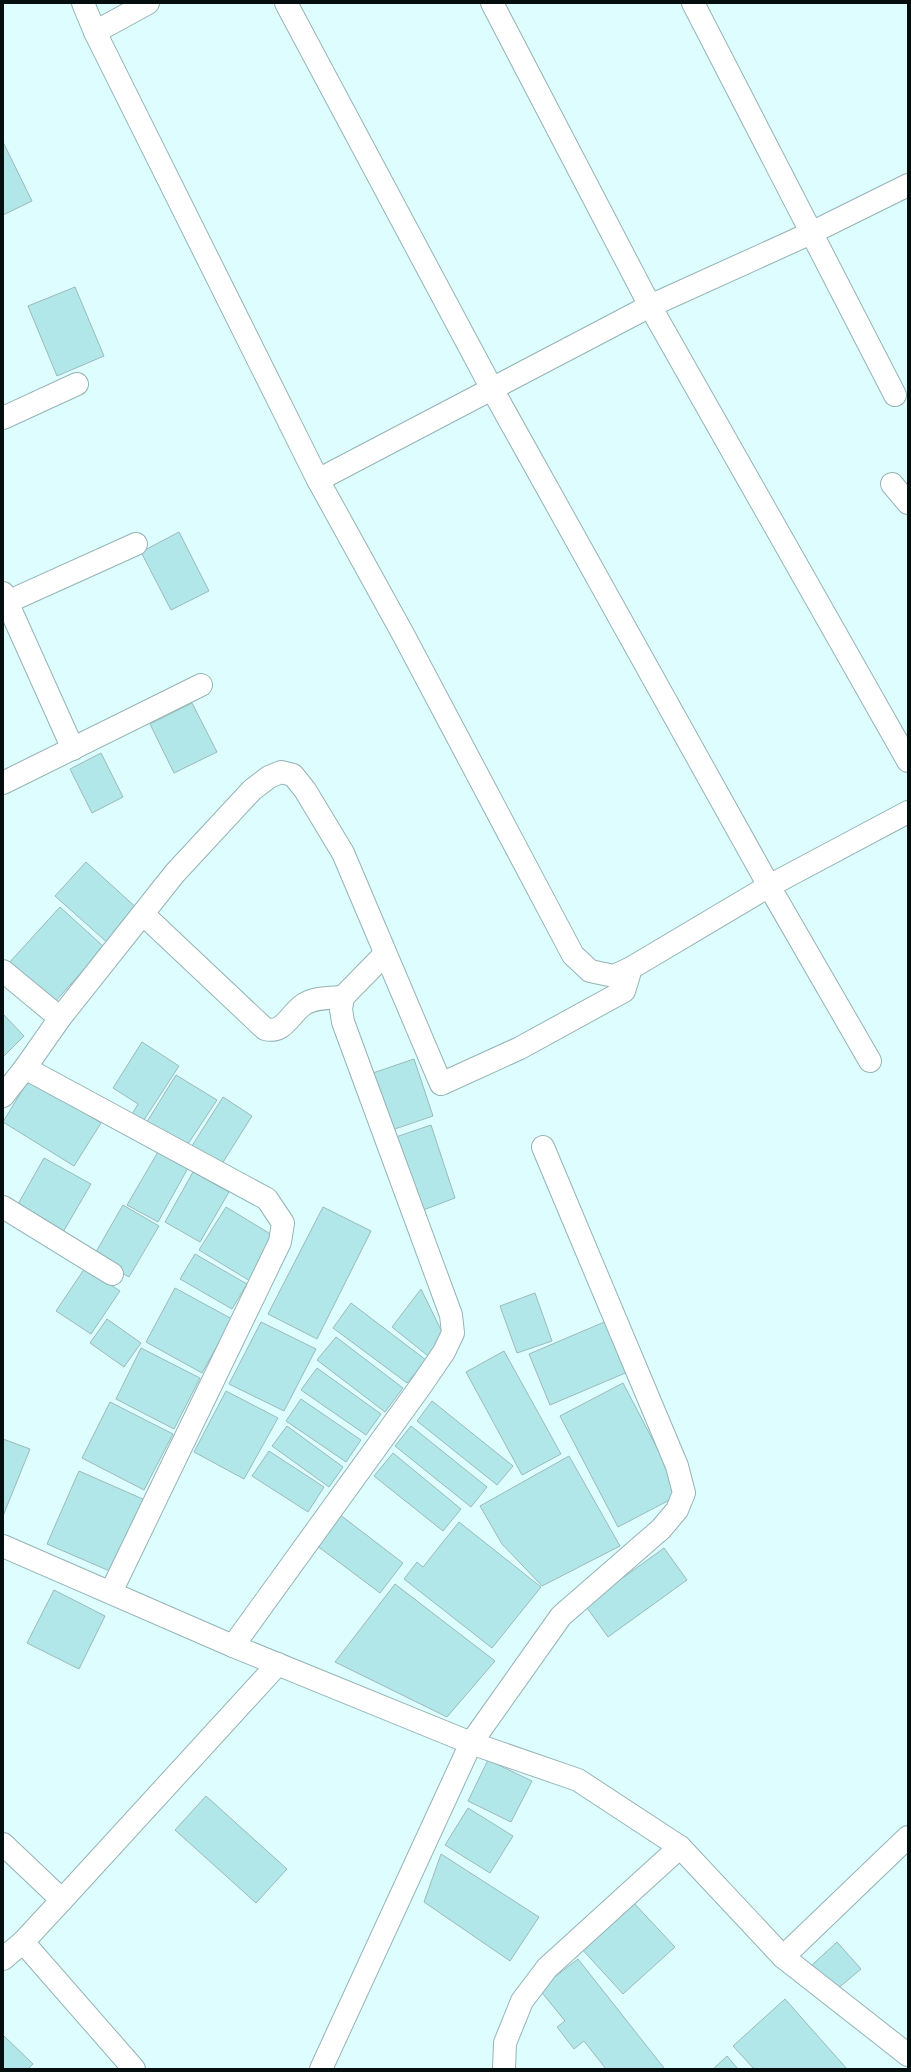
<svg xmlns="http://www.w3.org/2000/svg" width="911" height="2072" viewBox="0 0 911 2072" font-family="'DejaVu Sans',sans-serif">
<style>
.building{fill:#b2e7ea;stroke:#9bbabb}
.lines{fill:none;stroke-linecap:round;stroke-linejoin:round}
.minor-casing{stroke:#95b3b5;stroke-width:24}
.tertiary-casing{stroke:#95b3b5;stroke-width:24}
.minor{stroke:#fff;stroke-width:22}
.tertiary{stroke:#fff;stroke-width:22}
</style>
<rect width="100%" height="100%" fill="#ddfdff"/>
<!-- building -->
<g class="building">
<path d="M3,142L32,201L3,215Z"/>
<path d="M75,287L104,356L57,376L28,306Z"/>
<path d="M179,532L209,591L171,610L141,552Z"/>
<path d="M192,703L217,752L174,773L150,724Z"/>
<path d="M101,753L123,797L92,813L70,769Z"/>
<path d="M86,862L140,911L110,945L55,896Z"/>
<path d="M60,907L104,947L53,1004L8,964Z"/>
<path d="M3,1014L24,1036L3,1057Z"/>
<path d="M142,1042L179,1066L142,1123L131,1116L138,1104L113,1088Z"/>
<path d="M414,1059L433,1116L386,1132L367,1075Z"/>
<path d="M176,1075L217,1100L184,1150L145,1125Z"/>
<path d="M29,1079L101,1123L74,1166L3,1122Z"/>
<path d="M223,1097L252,1116L220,1167L190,1149Z"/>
<path d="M431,1125L455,1198L418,1212L393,1138Z"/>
<path d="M158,1152L188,1168L158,1222L127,1205Z"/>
<path d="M44,1158L91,1184L59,1239L13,1213Z"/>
<path d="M193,1172L229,1192L200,1242L165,1222Z"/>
<path d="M123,1205L159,1226L129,1277L93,1257Z"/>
<path d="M226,1207L277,1238L250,1281L199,1250Z"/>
<path d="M323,1207L371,1231L317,1339L268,1314Z"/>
<path d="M195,1254L247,1284L232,1309L180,1279Z"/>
<path d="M85,1268L120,1291L91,1334L56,1311Z"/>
<path d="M175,1288L232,1319L202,1373L146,1342Z"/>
<path d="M421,1289L444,1336L433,1360L392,1327Z"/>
<path d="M535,1293L552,1341L517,1353L500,1306Z"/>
<path d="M351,1303L426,1360L407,1383L333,1328Z"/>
<path d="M107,1319L141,1343L124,1367L90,1343Z"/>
<path d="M609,1320L630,1371L550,1405L529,1354Z"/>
<path d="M261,1322L316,1349L284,1411L229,1384Z"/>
<path d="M336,1337L403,1388L385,1412L317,1360Z"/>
<path d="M141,1348L200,1378L174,1429L116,1399Z"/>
<path d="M504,1351L561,1454L522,1475L466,1372Z"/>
<path d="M317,1368L381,1414L366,1435L301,1390Z"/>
<path d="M623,1383L681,1494L618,1527L560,1416Z"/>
<path d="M226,1391L278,1418L244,1479L194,1452Z"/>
<path d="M301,1399L361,1440L346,1462L286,1421Z"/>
<path d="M432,1401L513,1466L497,1485L417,1421Z"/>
<path d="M110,1402L173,1434L144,1490L82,1458Z"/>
<path d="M287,1426L343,1467L329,1487L272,1446Z"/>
<path d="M411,1426L487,1487L471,1507L395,1446Z"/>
<path d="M3,1439L30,1449L3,1516Z"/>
<path d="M269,1451L324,1487L308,1512L252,1476Z"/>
<path d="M393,1453L461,1509L443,1531L374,1476Z"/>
<path d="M569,1456L620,1546L542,1586L502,1544L480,1506Z"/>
<path d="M79,1471L145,1500L112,1572L47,1544Z"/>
<path d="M339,1514L403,1563L380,1593L316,1545Z"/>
<path d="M459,1522L541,1587L492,1648L404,1579L417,1562L423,1567Z"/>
<path d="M664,1548L687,1580L608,1637L585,1605Z"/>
<path d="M395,1584L495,1661L447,1717L335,1662Z"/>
<path d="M54,1590L105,1616L79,1669L27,1643Z"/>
<path d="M488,1760L532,1781L511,1822L468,1801Z"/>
<path d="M206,1796L287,1869L256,1903L175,1830Z"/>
<path d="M468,1808L513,1836L490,1873L445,1845Z"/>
<path d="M441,1854L539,1917L510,1961L424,1902Z"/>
<path d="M631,1900L675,1947L623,1994L580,1947Z"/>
<path d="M837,1942L861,1969L836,1990L812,1965Z"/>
<path d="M578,1959L664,2068L663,2069H606L584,2041L574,2049L557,2027L565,2021L539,1989Z"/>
<path d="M785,1999L847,2069H754L733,2046Z"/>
<path d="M3,2035L33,2064L28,2069H3Z"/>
<path d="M727,2056L738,2069H713Z"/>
</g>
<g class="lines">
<!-- minor casing -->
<g class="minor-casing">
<g id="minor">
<path d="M83,3L95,32"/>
<path d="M148,3L95,32L318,480L403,634L573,955L590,971L614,976L631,968L769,886L908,812"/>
<path d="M286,3L491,387L769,886L870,1061"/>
<path d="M693,3L895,395"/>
<path d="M908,185L811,233L650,306L908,761"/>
<path d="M3,418L77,384"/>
<path d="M318,480L650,306L492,3"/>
<path d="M892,484L908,503"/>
<path d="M3,593L73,749"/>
<path d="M3,604L136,544"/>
<path d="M3,783L201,685"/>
<path d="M143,914L265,1029C284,1034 289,1015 303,1005C314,997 330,998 343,997"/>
<path d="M3,971L60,1018L25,1068"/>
<path d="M60,1018L175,873L252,790L269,777L281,772L293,775L305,790L343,853L441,1084L520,1048L624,991L631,968"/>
<path d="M3,1096L25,1068L267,1199L283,1223L280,1242L111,1592"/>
<path d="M3,1207L112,1274"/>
<path d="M233,1646L420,1387L444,1352L453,1333L451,1315L343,1022L341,1009L343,997L385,954"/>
<path d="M3,1844L62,1900"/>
<path d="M23,1942L134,2069"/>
<path d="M783,1957L908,1837"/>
<path d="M3,1959L23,1942L62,1900L278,1664"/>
<path d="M321,2069L471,1743L561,1616L661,1529L677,1510L684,1493L677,1466L543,1147"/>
<path d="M504,2069L505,2043L522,2001L547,1968L680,1847"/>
</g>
</g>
<!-- tertiary casing -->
<g class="tertiary-casing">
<path id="tertiary" d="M3,1546L233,1646L471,1743L578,1780L680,1847L783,1957L908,2055"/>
</g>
<!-- minor -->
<use href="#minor" class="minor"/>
<!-- tertiary -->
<use href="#tertiary" class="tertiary"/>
</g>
<!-- border -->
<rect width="911" height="2072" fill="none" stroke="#040e0e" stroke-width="8"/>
</svg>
